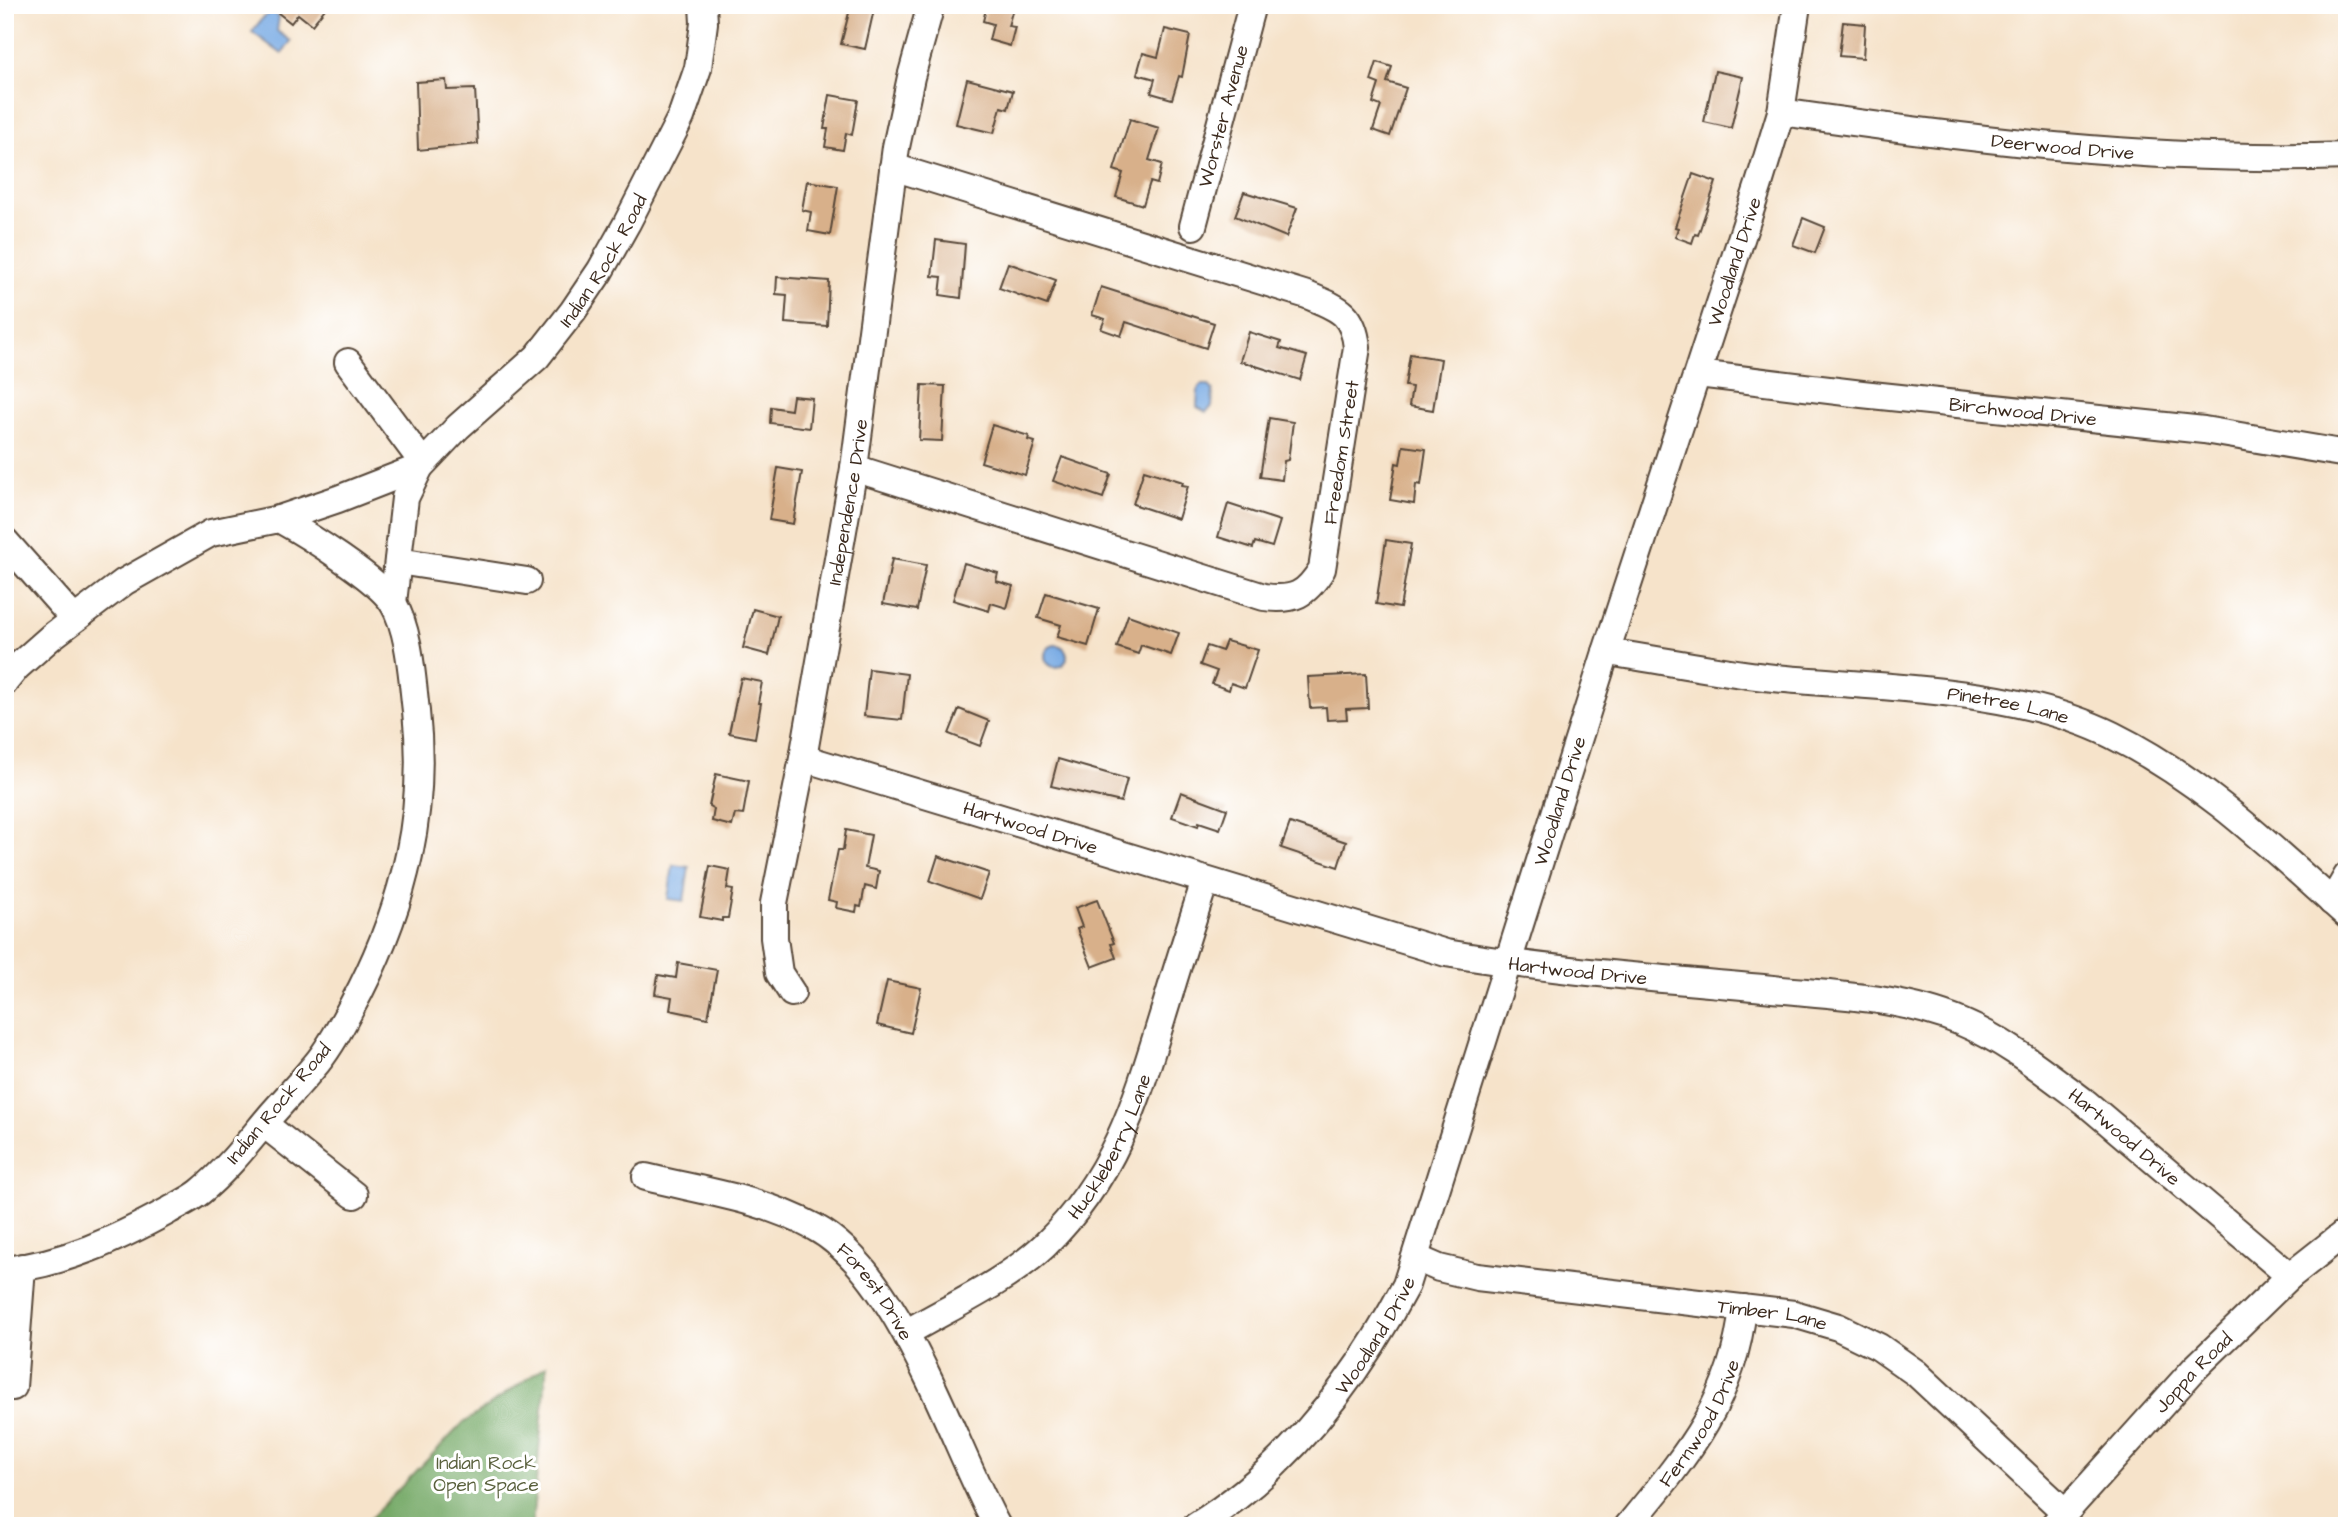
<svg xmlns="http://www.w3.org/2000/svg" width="2352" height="1531" viewBox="0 0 2352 1531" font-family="'Architects Daughter',sans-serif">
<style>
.forest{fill:#74a966;stroke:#586a42;stroke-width:2}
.water{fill:#79abe4;stroke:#5a6a81;stroke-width:2}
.building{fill:#d8b08a}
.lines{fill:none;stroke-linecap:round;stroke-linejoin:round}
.minor-casing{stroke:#574638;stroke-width:30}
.minor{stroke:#fff;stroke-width:26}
.labels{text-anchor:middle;stroke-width:6;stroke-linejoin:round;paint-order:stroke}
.street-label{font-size:19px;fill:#3b2a1e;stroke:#fff}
.park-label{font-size:19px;fill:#59603c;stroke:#fff}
</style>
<rect width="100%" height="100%" fill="#fff"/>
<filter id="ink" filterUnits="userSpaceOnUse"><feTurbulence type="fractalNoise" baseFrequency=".0143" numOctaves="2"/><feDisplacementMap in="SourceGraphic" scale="14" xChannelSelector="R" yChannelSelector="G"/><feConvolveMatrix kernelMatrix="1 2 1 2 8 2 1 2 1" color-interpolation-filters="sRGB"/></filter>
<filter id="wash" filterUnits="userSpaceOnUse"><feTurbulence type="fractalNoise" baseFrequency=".00686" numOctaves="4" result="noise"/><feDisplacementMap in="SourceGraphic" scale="28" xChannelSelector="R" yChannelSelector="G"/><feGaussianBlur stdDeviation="1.57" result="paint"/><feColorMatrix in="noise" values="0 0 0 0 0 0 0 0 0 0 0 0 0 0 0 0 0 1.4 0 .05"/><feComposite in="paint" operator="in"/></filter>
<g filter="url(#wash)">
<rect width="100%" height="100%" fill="#f6e3ca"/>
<!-- forest -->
<path class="forest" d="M547,1365L532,1526H363L461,1425Z"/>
<!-- water -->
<g class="water">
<path d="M271,12L279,17L277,31L291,41L282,54L252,32L261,20Z"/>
<path d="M1202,385H1208L1213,390L1212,407L1206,412L1197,407L1198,389Z"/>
<circle cx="1056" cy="656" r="11"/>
<path d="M673,865L689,867L684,901L668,899Z"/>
</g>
<g id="blocks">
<!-- building -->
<g class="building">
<path d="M268,5H328L312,25L298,14L291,23Z"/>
<path d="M851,5H875L865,49L841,44Z"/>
<path d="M987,5H1014L1008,26L1015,27L1010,46L989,40L993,24L983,21Z"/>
<path d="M1843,22L1865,24L1863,58L1839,56Z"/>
<path d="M1165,29L1190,35L1182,77L1179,76L1172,99L1151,93L1155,79L1137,74L1143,53L1158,57Z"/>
<path d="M1377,62L1392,67L1387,82L1406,88L1390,136L1373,130L1381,106L1373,103L1379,84L1371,81Z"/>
<path d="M1715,71L1743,77L1731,128L1704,122Z"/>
<path d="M967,79L1013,91L1008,109L1001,107L994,133L956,124Z"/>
<path d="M446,80L447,90L475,89L478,144L418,150L416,82Z"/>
<path d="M830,95L858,100L852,135L846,133L843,150L825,147L828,129H824Z"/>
<path d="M1130,119L1159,128L1149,160L1162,164L1157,184L1150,182L1143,205L1116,197L1123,173L1114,170Z"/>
<path d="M1693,174L1716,182L1698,235L1695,234L1692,243L1675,237L1678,228L1675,227Z"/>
<path d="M807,181L838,186L830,235L808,231L811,212L802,210Z"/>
<path d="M1244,192L1297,208L1286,237L1235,216Z"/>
<path d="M1803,218L1825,227L1815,253L1793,245Z"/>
<path d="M936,240L965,244L961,298L940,295L942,277L932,276Z"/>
<path d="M1008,263L1056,280L1047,305L999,288Z"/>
<path d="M777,277L829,281L827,326L785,323L787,295L776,294Z"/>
<path d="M1101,287L1214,323L1206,348L1126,322L1121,336L1101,329L1105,319L1092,315Z"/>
<path d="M1249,332L1281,342L1279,348L1307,356L1300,380L1240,361Z"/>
<path d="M1410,354L1441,359L1433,410L1409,406L1412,387L1405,386Z"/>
<path d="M922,385L945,386L942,441L919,440Z"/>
<path d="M793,396L812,398L809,428L770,423L771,407L791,410Z"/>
<path d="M1269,418L1293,422L1288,460L1284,461L1282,480L1260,477Z"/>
<path d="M992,425L1029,436L1028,440L1035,442L1025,475L981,462Z"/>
<path d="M1403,446L1426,449L1421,485L1416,484L1414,504L1390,500L1396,463L1400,464Z"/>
<path d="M1062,457L1111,474L1103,498L1053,481Z"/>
<path d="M778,468L802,472L793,524L769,520Z"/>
<path d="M1144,470L1183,482L1182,485L1188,486L1178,519L1133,504Z"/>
<path d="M1228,504L1280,521L1272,547L1255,542L1253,548L1218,537Z"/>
<path d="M1386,540L1411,544L1400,608L1376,604Z"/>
<path d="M892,559L926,565L917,610L883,604Z"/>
<path d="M964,563L998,573L996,581L1013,586L1007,608L991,603L989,611L953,600Z"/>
<path d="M1046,593L1099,609L1088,646L1057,637L1061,625L1038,618Z"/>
<path d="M753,609L778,616L769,655L743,648Z"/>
<path d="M1128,615L1179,633L1171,655L1141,645L1138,654L1117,647Z"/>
<path d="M1226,641L1258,650L1245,688L1231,683L1229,690L1212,684L1217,671L1200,665L1207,646L1222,651Z"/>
<path d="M869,669L907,674L902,720L864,716Z"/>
<path d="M1366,674L1368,708L1346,709L1347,719L1327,720L1326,707L1310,708L1308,677Z"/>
<path d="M741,678L762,682L758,703H761L755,738L729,733Z"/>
<path d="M959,709L989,721L980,746L949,734Z"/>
<path d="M1058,759L1127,779L1121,802L1051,786Z"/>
<path d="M716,774L749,781L743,815L735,814L732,826L712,821L714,809L709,806Z"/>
<path d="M1181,792L1227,809L1220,829L1199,822L1198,826L1172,817Z"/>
<path d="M1290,823L1346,842L1338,867L1281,848Z"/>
<path d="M846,830L871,835L865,868L879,871L876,889L865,886L861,907L857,906L856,912L836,908L837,902L828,900L838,850H843Z"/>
<path d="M938,856L989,873L980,899L930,881Z"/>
<path d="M710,866L730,870L727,889L733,890L728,918H722V921L700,917Z"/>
<path d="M1097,900L1114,943L1111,944L1116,958L1092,967L1077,929L1082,927L1075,908Z"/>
<path d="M678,963L717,970L708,1018L670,1010L672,997L655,994L658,975L676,978Z"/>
<path d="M887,981L921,988L911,1033L877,1025Z"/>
</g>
</g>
</g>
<g filter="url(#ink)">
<use href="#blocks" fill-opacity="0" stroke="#574638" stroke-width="2"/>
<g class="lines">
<!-- minor casing -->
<g class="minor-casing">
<g id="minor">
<path id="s1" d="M1781,112C1967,139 2158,163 2347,156"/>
<path id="s2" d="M1193,226L1252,5"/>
<path d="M348,362L423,463"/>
<path id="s3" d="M1698,374L1862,394L2204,430L2347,454"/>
<path id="s4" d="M854,468L1264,597C1294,601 1306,595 1322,569L1357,347C1353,311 1337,308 1307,295L893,167"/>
<path d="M279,519L338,499L420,467"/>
<path d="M5,541L74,619"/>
<path d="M398,561L527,581"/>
<path id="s5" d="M393,603L405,498L420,467L458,427L537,357L573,311L600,271L627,223L681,117L698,68L704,23L703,5"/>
<path id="s6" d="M1606,652C1662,660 1718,672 1774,678C1881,688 2015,687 2112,735C2203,780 2272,848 2347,915"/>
<path d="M5,682L17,667L51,637L124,582L211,533L279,519C306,534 378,579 393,603C410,631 412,679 416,711C427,811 405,902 360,991C347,1015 334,1042 317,1063C302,1081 286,1098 271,1115C249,1141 226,1171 200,1192C190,1200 178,1205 168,1211C117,1239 63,1264 5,1270"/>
<path id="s7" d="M803,758L1446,953C1551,971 1657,978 1763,988C1828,995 1900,996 1961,1022C2007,1041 2047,1074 2086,1103L2290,1276"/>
<path d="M2332,902L2347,876"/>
<path id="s8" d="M792,993L779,973L774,938V903L803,758L854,468L896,147L911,77L931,5"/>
<path d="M264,1124L354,1195"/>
<path id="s9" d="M646,1177C702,1191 763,1199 814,1227C900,1273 951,1441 997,1526"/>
<path id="s10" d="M1416,1258L1439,1268L1477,1277L1794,1314L1838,1327L1879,1347L1916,1373L2065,1512"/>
<path id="s11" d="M906,1333C952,1306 1006,1282 1045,1245C1118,1173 1138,1096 1167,1002C1179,961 1192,921 1205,881"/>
<path d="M13,1387L22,1267"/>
<path id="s12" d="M1196,1526C1287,1469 1356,1380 1406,1285L1606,652L1759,184L1781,112L1797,5"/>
<path id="s13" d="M1628,1526C1686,1456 1733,1402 1743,1308"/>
<path id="s14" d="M2053,1526L2195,1368L2290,1276L2347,1231"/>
</g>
</g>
<!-- minor -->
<use href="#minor" class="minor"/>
</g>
</g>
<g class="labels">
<!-- street labels -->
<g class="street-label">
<text dy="7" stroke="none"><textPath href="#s2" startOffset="114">Worster Avenue</textPath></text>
<text dy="7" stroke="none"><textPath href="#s1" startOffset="284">Deerwood Drive</textPath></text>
<text dy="7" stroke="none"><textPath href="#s5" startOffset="418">Indian Rock Road</textPath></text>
<text dy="7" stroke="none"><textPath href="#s12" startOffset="1398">Woodland Drive</textPath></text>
<text dy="7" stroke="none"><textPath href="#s3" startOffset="327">Birchwood Drive</textPath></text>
<text dy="7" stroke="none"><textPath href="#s4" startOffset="618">Freedom Street</textPath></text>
<text dy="7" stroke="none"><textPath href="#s8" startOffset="502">Independence Drive</textPath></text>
<text dy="7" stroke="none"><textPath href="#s6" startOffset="406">Pinetree Lane</textPath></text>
<text dy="7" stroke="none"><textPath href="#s12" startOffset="831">Woodland Drive</textPath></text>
<text dy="7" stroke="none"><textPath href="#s7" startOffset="238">Hartwood Drive</textPath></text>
<text dy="7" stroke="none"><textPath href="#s7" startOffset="805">Hartwood Drive</textPath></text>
<text transform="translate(278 1103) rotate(-50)" y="7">Indian Rock Road</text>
<text dy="7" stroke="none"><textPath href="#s7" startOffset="1393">Hartwood Drive</textPath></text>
<text dy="7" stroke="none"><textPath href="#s11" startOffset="284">Huckleberry Lane</textPath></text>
<text dy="7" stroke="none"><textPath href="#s9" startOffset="266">Forest Drive</textPath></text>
<text dy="7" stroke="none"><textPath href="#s10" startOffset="362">Timber Lane</textPath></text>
<text dy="7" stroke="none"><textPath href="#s12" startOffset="264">Woodland Drive</textPath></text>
<text dy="7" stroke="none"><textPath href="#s14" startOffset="208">Joppa Road</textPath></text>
<text dy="7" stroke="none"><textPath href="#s13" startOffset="126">Fernwood Drive</textPath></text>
</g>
<!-- park labels -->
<g class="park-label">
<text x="486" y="1469">Indian Rock<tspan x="486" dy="22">Open Space</tspan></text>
</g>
</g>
<!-- margin -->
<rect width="2352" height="1531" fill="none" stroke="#fff" stroke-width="28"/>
</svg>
